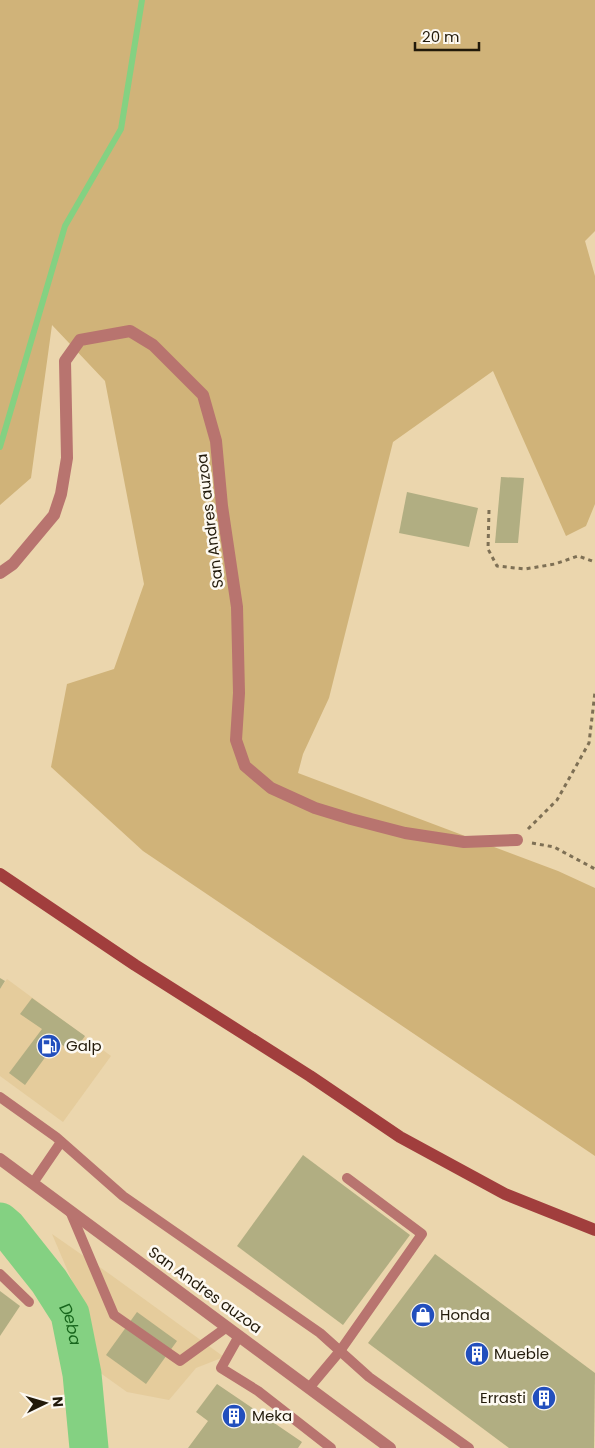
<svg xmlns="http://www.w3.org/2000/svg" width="595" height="1448" viewBox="0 0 595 1448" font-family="Poppins,sans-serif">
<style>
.built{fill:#e5cc9c}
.green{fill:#d0b379}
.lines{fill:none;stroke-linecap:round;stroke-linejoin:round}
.stream{stroke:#84d182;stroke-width:6}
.river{stroke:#84d182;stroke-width:39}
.building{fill:#b1ae82}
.path{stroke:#7e7055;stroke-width:3;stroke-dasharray:4 4;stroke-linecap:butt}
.service{stroke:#b8746f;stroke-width:10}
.minor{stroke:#b8746f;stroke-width:12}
.secondary{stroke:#a13e3d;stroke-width:12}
.labels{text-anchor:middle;stroke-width:5;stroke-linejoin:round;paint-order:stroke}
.street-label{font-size:15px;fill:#221a0a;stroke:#fdf9f1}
.poi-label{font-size:15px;fill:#221a0a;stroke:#fdf9f1;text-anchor:start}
.water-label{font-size:16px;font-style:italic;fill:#17661c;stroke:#fdf9f1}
</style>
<rect width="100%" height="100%" fill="#ebd6ad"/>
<!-- built -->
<g class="built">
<path d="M7,979L111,1056L63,1122L0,1076V989Z"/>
<path d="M52,1234L111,1275L224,1357L196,1368L169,1400L127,1392L92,1367L96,1345L81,1302Z"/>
</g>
<!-- green -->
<path class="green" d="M0,0H595V231L585,241L595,276V504L586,526L566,536L493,371L393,442L329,698L303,754L298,773L558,871L595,888V1156L143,851L51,767L67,684L114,669L144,584L105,381L52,325L31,478L0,505Z"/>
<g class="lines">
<!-- stream -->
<path class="stream" d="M0,447L65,226L121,129L142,0"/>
<!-- river -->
<path class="river" id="s1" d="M0,1222L7,1228L49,1281L70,1314L82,1374L89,1448"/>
</g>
<!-- building -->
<g class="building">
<path d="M501,477L524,478L518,543H495Z"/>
<path d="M407,492L478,508L469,547L399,533Z"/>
<path d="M0,978L5,981L0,989Z"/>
<path d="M32,998L85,1036L73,1053L57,1041L25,1085L9,1073L42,1029L20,1014Z"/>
<path d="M303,1155L410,1235L343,1325L237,1246Z"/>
<path d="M435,1254L595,1373L594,1448H509L368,1343Z"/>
<path d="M0,1291L20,1306L0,1336Z"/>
<path d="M137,1312L177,1341L146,1384L106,1355Z"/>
<path d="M217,1384L302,1442L298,1448H188L208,1421L196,1412Z"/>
</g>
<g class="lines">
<!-- path -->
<g class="path">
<path d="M489,510L488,549L497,566L525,569L555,564L578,556L595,562"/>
<path d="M528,829L557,800L589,743L595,692"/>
<path d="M532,843L554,847L595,869"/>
</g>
<!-- service -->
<g class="service">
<path d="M0,1097L56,1137L123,1196L320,1333L369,1377L469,1448"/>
<path d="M33,1183L61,1142"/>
<path d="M70,1211L114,1315L180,1361L227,1327"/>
<path d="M0,1274L29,1302"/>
<path d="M239,1336L221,1368L258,1391L331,1448"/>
<path d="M309,1388L340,1351L422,1234L347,1178"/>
</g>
<!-- minor -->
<g class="minor">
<path d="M0,573L13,564L54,515L61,494L67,458L65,361L80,340L130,331L153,345L203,395L216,441L222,506L237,607L239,693L236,740L245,766L271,788L315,808L351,819L405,833L464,842L517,840"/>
<path d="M0,1159L390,1448"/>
</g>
<!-- secondary -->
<path class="secondary" d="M0,874L135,965L310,1076L400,1137L505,1194L595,1230"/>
</g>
<!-- icons -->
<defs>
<g id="fuel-disc" transform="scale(1.25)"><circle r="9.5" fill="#224fbd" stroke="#fdf9f1"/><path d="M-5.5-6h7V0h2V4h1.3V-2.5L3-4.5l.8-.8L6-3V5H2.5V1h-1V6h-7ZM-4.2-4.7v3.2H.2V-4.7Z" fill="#fff"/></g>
<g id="shop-disc" transform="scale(1.25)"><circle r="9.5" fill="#224fbd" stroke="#fdf9f1"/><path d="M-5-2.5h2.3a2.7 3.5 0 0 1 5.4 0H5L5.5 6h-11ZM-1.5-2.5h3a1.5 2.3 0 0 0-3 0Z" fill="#fff"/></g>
<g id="building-disc" transform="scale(1.25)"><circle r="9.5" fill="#224fbd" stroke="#fdf9f1"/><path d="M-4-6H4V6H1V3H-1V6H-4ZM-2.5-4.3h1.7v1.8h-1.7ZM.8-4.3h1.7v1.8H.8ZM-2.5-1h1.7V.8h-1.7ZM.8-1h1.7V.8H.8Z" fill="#fff"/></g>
</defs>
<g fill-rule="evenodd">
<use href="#fuel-disc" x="49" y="1046"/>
<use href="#shop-disc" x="423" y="1315"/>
<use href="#building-disc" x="477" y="1354"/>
<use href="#building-disc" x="544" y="1398"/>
<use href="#building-disc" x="234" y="1416"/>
</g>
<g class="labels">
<!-- street labels -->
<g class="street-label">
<text transform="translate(210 521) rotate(-97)" y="5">San Andres auzoa</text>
<text transform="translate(205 1290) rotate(36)" y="5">San Andres auzoa</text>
</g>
<!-- poi labels -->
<g class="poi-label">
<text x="66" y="1051">Galp</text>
<text x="440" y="1320">Honda</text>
<text x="494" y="1359">Mueble</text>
<text x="526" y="1403" text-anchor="end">Errasti</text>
<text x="252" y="1421">Meka</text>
</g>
<!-- water labels -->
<g class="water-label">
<text dy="6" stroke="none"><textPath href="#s1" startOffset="126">Deba</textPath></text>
</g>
</g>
<!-- north arrow -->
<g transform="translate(45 1403) rotate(85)" stroke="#fdf9f1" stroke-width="4" paint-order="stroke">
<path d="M0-4L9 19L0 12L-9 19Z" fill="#221a0a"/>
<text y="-8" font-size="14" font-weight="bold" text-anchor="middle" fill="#221a0a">N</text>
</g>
<!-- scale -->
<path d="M415 42v8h64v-8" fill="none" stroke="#221a0a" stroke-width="2.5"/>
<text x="422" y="42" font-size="15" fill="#221a0a" stroke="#fdf9f1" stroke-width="4" paint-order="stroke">20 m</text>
</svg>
